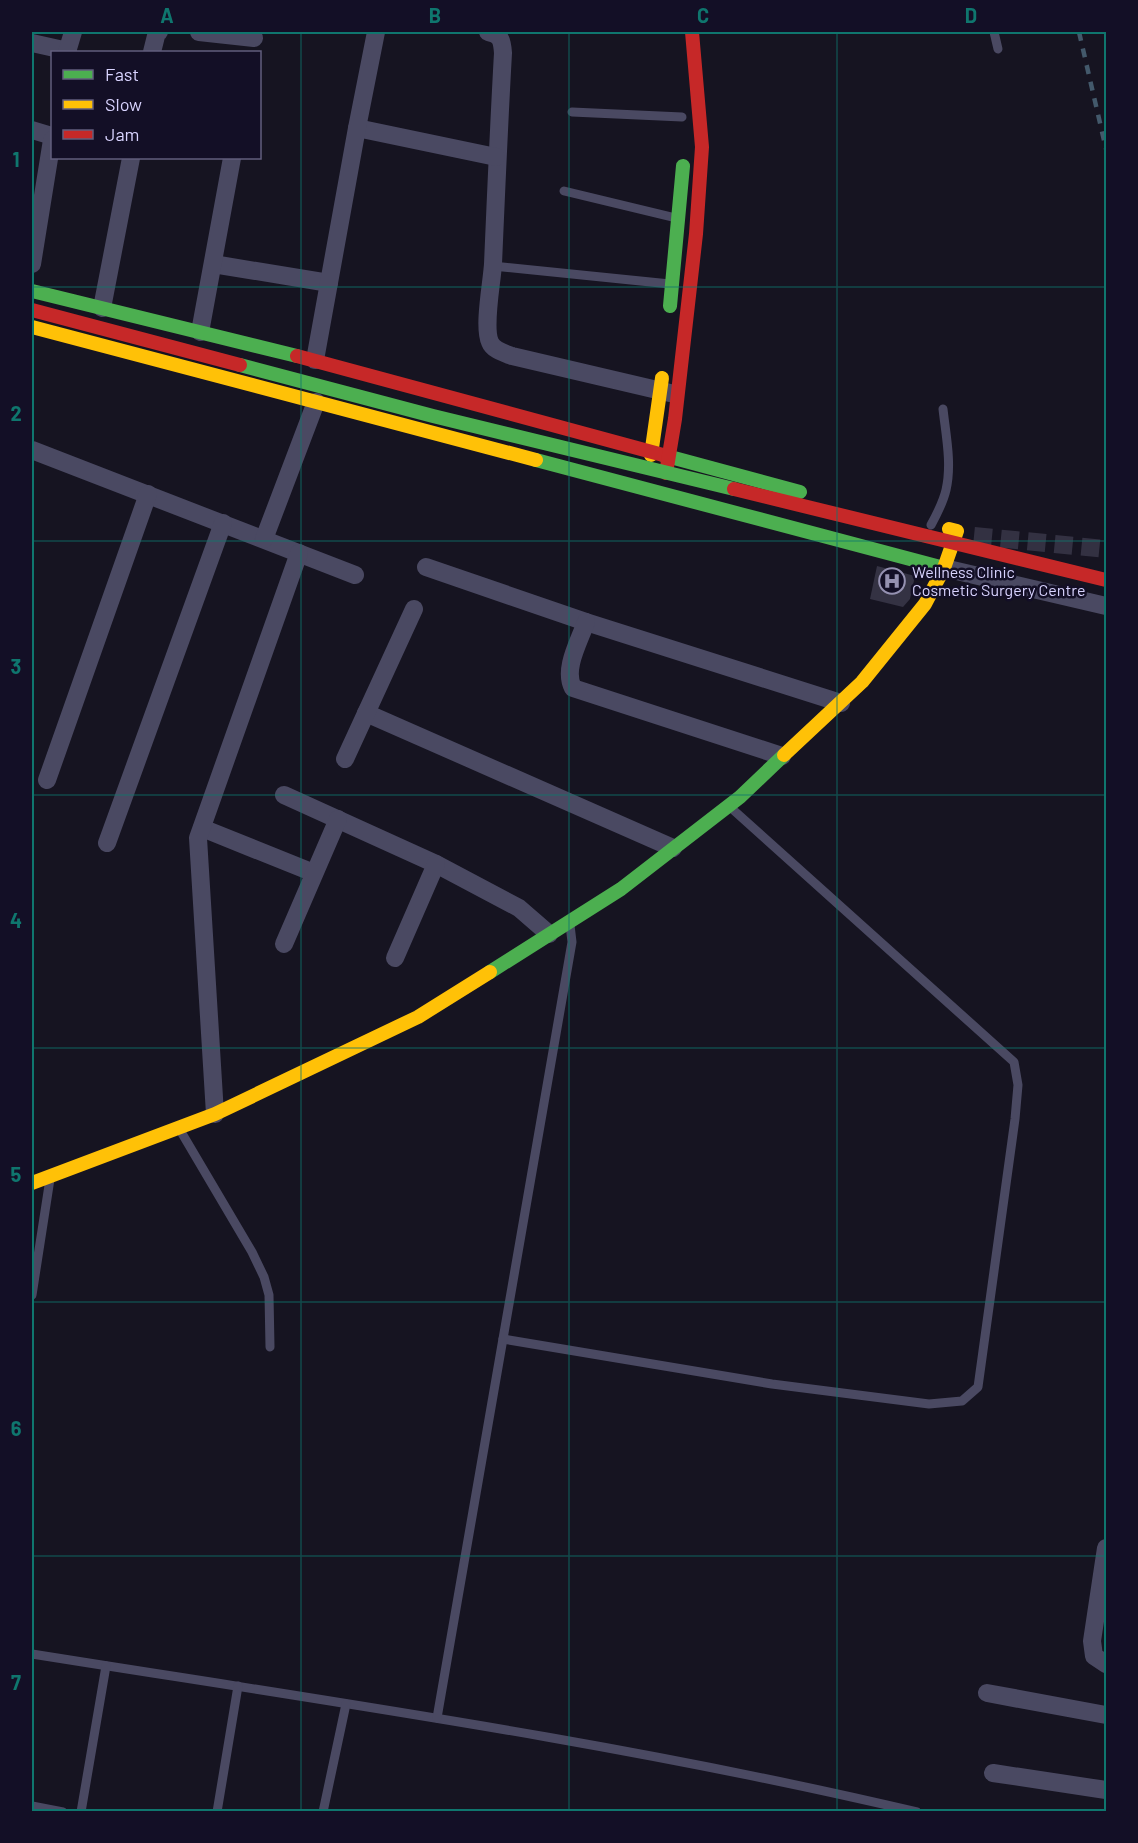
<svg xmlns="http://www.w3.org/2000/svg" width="1138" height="1843" viewBox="0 0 1138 1843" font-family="Barlow,sans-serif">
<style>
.building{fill:#343243}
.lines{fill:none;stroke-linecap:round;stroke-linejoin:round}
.street-tunnel{stroke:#333142;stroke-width:18;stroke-dasharray:18 9;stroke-linecap:butt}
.lane{stroke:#4a4962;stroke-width:9}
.street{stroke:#4a4962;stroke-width:18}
.fast{stroke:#4caf50;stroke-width:14}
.slow{stroke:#ffc107;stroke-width:14}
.jam{stroke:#c62828;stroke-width:14}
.rail{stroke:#43596b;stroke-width:4.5;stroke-dasharray:9 8;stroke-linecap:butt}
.fast-bridge{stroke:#4caf50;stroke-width:14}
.jam-bridge{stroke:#c62828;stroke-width:14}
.grid{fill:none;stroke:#0f766e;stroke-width:1.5;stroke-opacity:0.55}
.labels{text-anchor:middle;stroke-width:5;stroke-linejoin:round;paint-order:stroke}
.poi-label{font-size:16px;fill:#d9d4ff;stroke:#130f26;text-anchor:start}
.neatline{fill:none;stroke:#0f766e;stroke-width:2}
.grid-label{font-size:20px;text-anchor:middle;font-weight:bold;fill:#0f766e}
</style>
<rect width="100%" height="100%" fill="#161421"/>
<!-- building -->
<path class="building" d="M877,566L915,576L910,599L903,607L870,599Z"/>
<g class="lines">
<!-- street-tunnel -->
<path class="street-tunnel" d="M974,536L1106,549"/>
<!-- lane -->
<g class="lane">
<path d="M994,32L998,49"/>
<path d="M572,112L682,117"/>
<path d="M564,191L676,218"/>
<path d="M493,266L670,284"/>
<path d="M931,525C937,514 943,503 946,490C952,464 946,436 943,409"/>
<path d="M180,1130L252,1252L264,1277L269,1295L270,1347"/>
<path d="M32,1295L50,1179"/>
<path d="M503,1339L772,1384L929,1404L962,1401L978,1387L1015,1119L1018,1085L1014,1062L730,807"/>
<path d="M32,1654C327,1701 625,1743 917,1812"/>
<path d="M437,1718L572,942L570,925"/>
<path d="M32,1806L63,1812"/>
<path d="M81,1812L106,1666"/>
<path d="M217,1812L238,1686"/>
<path d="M323,1812L346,1704"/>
</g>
<!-- street -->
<g class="street">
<path d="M199,32L254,38"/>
<path d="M488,32C501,35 502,40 503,53C499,123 496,194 493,264C492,282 483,327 490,342C493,350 504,353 512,356L670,393"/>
<path d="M32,43L68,51"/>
<path d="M67,52L73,32"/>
<path d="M152,52L157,32H159"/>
<path d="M357,128L496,157"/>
<path d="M32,130L52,136"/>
<path d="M32,264L52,140"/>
<path d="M213,264L329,283"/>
<path d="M102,308L131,158"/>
<path d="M200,332L232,158"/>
<path d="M315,360L357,128L376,32"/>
<path d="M32,450L355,575"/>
<path d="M264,539L316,402"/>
<path d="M426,567L586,622L841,703"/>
<path d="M944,568L1106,606"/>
<path d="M586,622C579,642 563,669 573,688L782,756"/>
<path d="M366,713L673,848"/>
<path d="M345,759L414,609"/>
<path d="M47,780L148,494"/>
<path d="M284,795L436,864L519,908L549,934"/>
<path d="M202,828L314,873"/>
<path d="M107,843L223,523"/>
<path d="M284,944L338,819"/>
<path d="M395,958L436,864"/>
<path d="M215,1114L198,838L299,553"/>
<path d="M1106,1548L1092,1641L1094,1656L1106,1664"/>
<path d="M987,1693L1106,1715"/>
<path d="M993,1773L1106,1790"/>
</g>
<!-- fast -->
<g class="fast">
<path d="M32,291L297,356"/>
<path d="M670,306L683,166"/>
<path d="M663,455L800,492"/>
<path d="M536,460L944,568"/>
<path d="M490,972L621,889L740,797L784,755"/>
</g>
<!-- slow -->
<g class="slow">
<path d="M32,327L536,460"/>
<path d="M651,455L662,378"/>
<path d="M784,755L862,682L925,604L944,568L957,531L949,529"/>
<path d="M32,1183L215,1114L418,1017L490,972"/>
</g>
<!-- jam -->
<g class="jam">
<path d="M297,356L663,455"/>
<path d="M666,473L675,419L696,234L702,147L692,32"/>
</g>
<!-- rail -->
<path class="rail" d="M1079,32L1106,149"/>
<!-- fast-bridge -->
<path class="fast-bridge" d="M240,365L433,416L734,489"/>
<!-- jam-bridge -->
<g class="jam-bridge">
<path d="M32,310L240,365"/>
<path d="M734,489L1106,580"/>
</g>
</g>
<!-- grid -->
<path class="grid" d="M301,32V1812M569,32V1812M837,32V1812M32,287H1106M32,541H1106M32,795H1106M32,1048H1106M32,1302H1106M32,1556H1106"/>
<!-- icons -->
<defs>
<g id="hospital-ring" transform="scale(1.35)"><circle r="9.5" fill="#130f26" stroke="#9591b1" stroke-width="1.5"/><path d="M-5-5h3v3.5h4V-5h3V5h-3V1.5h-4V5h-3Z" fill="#9591b1"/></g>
</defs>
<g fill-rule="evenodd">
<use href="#hospital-ring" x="892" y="581"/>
</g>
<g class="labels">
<!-- poi labels -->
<g class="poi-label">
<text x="912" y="578">Wellness Clinic<tspan x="912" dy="18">Cosmetic Surgery Centre</tspan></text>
</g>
</g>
<!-- border -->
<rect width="1138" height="1843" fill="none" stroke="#130f26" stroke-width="66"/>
<!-- legend -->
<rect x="51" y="51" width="210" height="108" fill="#130f26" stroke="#625e7d" stroke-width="1.5"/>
<rect x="63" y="70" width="30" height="9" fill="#4caf50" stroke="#625e7d" stroke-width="1.5"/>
<text x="105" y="81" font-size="18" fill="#d9d4ff">Fast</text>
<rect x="63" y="100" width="30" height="9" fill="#ffc107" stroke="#625e7d" stroke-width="1.5"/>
<text x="105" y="111" font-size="18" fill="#d9d4ff">Slow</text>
<rect x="63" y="130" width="30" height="9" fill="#c62828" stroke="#625e7d" stroke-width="1.5"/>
<text x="105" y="141" font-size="18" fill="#d9d4ff">Jam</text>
<rect x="33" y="33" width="1072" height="1777" class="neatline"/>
<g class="grid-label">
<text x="167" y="23">A</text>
<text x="435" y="23">B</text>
<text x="703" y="23">C</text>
<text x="971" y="23">D</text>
<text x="16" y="167">1</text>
<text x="16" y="421">2</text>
<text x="16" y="674">3</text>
<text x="16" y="928">4</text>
<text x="16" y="1182">5</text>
<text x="16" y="1436">6</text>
<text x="16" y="1690">7</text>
</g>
</svg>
